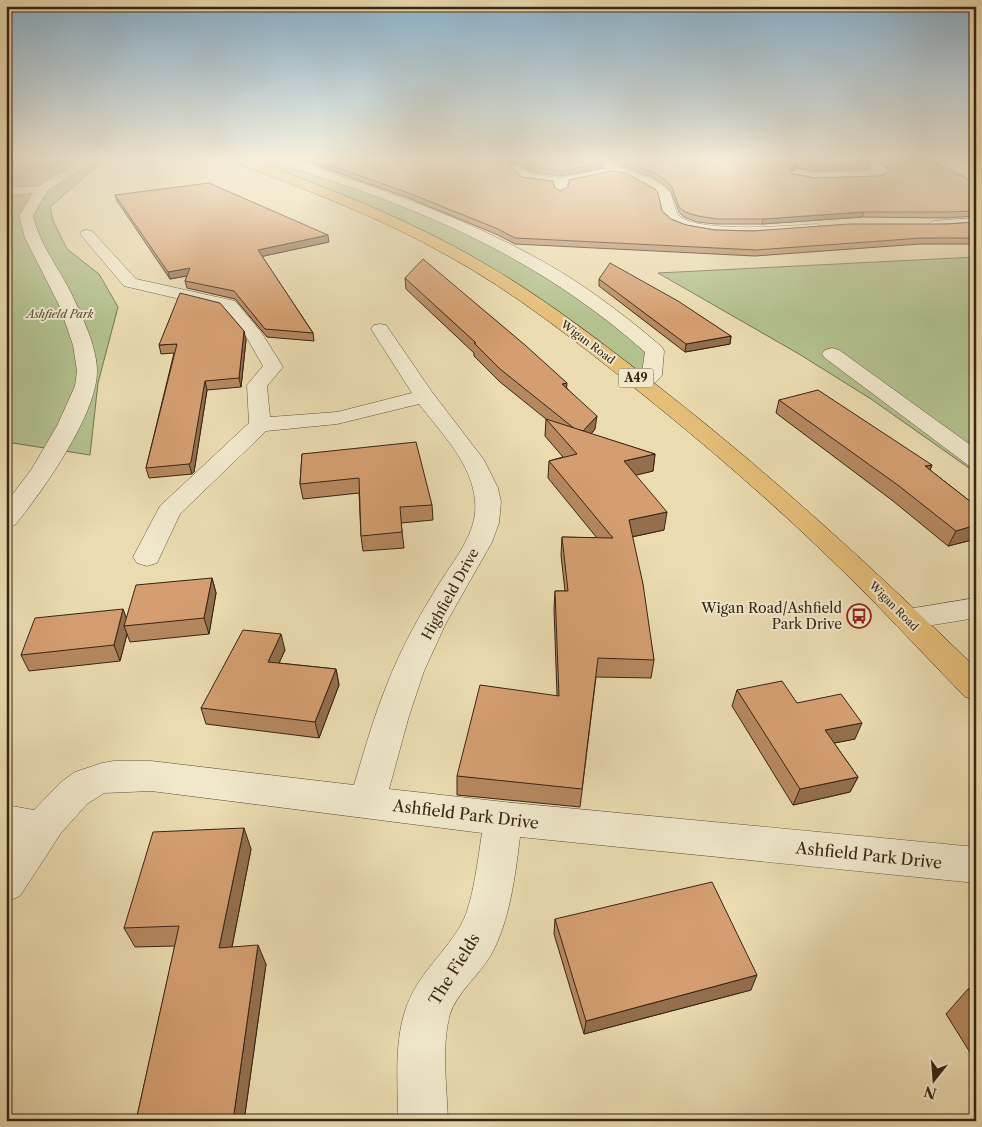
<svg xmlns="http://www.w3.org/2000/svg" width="982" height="1127" viewBox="0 0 982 1127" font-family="'Libre Caslon Text',serif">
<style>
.green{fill:#b2c18e;stroke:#757252}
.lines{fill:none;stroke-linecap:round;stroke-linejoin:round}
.minor-casing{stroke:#64523c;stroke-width:1}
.highway-casing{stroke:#382415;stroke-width:1}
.minor{fill:#f1e8cc;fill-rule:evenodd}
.highway{fill:#e5be78;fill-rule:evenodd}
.wall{fill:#b68860;stroke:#382415}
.shaded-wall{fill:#946f4e;stroke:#382415}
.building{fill:#d49e70;stroke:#382415}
.labels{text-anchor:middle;stroke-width:4;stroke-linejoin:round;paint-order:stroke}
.far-park-label{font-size:11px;font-style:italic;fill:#564b33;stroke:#f1e8cc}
.far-street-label{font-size:11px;fill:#382415;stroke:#f1e8cc}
.shield{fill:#f1e8cc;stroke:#705f4c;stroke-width:1}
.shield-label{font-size:12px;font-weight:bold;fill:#382415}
.street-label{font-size:14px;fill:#382415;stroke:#f1e8cc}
.poi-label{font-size:14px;fill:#382415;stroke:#f1e8cc;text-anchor:end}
.near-street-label{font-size:16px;fill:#382415;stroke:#f1e8cc}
</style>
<rect width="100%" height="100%" fill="#eadbb0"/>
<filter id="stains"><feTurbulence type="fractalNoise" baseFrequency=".004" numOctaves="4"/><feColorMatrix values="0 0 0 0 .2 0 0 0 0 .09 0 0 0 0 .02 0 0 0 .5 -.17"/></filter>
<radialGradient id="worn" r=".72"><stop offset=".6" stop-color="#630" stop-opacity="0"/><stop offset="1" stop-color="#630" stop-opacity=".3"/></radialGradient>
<!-- green -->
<g class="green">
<path d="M6,159H105L50,207L53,221L67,249L99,274L118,307L98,383L90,455L6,442Z"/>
<path d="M234,159H273L317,172L500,244L655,351L641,382L457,254L296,181Z"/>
<path d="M976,257V473L871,399L799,354L658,273Z"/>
</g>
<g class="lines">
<!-- minor casing -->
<g class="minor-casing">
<g id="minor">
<path d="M82,159H96L47,191L33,216C40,246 60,269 73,297C83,319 96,345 97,369C99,412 42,492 15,525L6,528V503L31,470L57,426L75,386L77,371L73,345L59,305L25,238L19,216L33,193L6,196V188L39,186Z"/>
<path d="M267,159H288L297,161C318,167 340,176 361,183C442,211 523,244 593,293C617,310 640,328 662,347L664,351L662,375C655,385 645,389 634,386L631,382L642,372L645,352C559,276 464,227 356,189C327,179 299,169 269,161Z"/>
<path d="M596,159C600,159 605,158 608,159C612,160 616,166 620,168C636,176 655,176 668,191C676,200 672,214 684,219C710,232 786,226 817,224L824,228L817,232C785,235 699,242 672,224C660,216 664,204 657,194C650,184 628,176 616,175C606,173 578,182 567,184V191L561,195L555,191V185L522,180L510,169L516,165L530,174L561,178L607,169Z"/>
<path d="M855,159H870L889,170L882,178L878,179L814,181L792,177L790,174L796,170L814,173L876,171Z"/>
<path d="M976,218V226L934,229L927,225L934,221Z"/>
<path d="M87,230L92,231L136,279L235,301L261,332L283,367L267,386L270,417L337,412L412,393L371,329L374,325L380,324L386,325L432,392L484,460L498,488L501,502L499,523L492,542L446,623L424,671L409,716L389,789L504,802L976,847V883L520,837C515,877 510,920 491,955C480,974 456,994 450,1014C441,1047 447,1087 448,1121H398C398,1085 394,1045 405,1011C417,974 442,957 461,925C473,904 478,858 482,833L151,791L104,793L87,804L61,833L20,896L6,902V849L12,840L6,839V805L34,810L61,782L75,772L102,763L114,761H151L354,785C364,752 373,719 386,687C401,647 423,609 446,573C460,552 478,528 475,501C472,463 441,433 419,404L337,424L266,431L180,514L157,563L147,566L137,563L133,557L160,506L249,423L247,385L263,366L247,338L223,309L124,286L80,234L82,231Z"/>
<path d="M832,348L839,350L976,449V467L968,465L825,358L822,354L825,350Z"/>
<path d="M976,598V618L908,629L897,626L893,619L897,612L908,609Z"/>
</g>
</g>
<!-- highway casing -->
<g class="highway-casing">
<path id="highway" d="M228,159C259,158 303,180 333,191C386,212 438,236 487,265C549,301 606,346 663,390C773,476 875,570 976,668V700L965,697C925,656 887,614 846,574C778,507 705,444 631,385C573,339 515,293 450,257C380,217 305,189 230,161Z"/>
</g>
<!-- minor -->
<use href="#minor" class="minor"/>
<!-- highway -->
<use href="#highway" class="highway"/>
</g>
<!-- wall -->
<g class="wall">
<path d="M295,159H599L603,168L561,176L531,172L517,163L511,167L522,177L554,187L560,191L662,211L671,219L686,225L715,230L753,231L946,224L976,222V244H920L755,256L515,244L498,235L406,197L313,164Z"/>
<path d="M611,159H861L871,164L869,169L814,171L796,168L791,172L793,174L815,178L880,176L885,174L889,169L873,159H925L976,183V216L944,218L862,217L762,224H716L697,222L684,217L679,212L671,192L663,184L652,177L621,166Z"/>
<path d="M115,195L329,242L262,256L313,333L314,341L267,337L235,299L187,288L185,281L187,276L170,279L117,201Z"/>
<path d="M405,278L567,388L595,429L591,434L655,454L653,471L635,475L664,530L632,537L654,660L651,678L596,677L580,807L457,795V776L557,695L554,609L555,591H565L561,555L562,537L597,538L548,478L549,461L563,457L545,436L546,419L500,382L474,356V353L406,289Z"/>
<path d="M599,279L731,336L730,344L685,352L599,286Z"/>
<path d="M246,340L241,387L207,390L194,472L192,474L149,478L146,468L174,353L161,354L159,345Z"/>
<path d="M779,400L932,465L930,470L976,506V539L948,546L893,501L776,413Z"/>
<path d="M302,454L432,505L433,520L401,523L404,548L363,551L361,536L359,493L303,499L300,484Z"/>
<path d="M212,578L216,593L209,634L130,642L127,634L120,661L29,671L21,655L126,617Z"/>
<path d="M285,650L279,663L336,669L339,685L319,738L206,724L201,708Z"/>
<path d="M737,690L797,703L855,739L834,743L858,777L850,792L793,805L732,706Z"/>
<path d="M251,849L232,947L266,964L244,1121H136L175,946L135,947L124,928Z"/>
<path d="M555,919L751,990L584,1034L554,934Z"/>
<path d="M976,987V1062L946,1014L968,989Z"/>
</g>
<!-- shaded-wall -->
<g class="shaded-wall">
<path d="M516,159H517V163L508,169V164Z"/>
<path d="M603,163V168L561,176V171Z"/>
<path d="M797,163L796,168L788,174L789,169Z"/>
<path d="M864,212L862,217L762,224L763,219Z"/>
<path d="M328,235L329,242L260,257L258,250Z"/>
<path d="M190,268L192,275L170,279L168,272Z"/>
<path d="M244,331L246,340L241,387L239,378Z"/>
<path d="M731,336L730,344L685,352L686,344Z"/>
<path d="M205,381L207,390L194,472L192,474L189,464Z"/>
<path d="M567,383L566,396L562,384Z"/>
<path d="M597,416L595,429L580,447L581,433Z"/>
<path d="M655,454L653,471L621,479L624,461Z"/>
<path d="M932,465L926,479L925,466Z"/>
<path d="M667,512L664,530L626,538L629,520Z"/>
<path d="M976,525V539L948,546L956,531Z"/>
<path d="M212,578L216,593L209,634L204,618Z"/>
<path d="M123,609L129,625L124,626L127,634L120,661L114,645Z"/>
<path d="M281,634L285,650L272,678L268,662Z"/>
<path d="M336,669L339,685L319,738L315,722Z"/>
<path d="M862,723L855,739L819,746L825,730Z"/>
<path d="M858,777L850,792L793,805L800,789Z"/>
<path d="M244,828L251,849L228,967L219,948Z"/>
<path d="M258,945L266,964L244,1121H233Z"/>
<path d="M757,975L751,990L584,1034L586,1021Z"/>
</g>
<!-- building -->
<g class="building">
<path d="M312,159H516L508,164L522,177L553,181L554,187L560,191L568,187L569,180L611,171L626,173L655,189L658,193L662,211L671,219L686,225L715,230L753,231L849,224H946L976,222V238H922L756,250L515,238L498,229L406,192Z"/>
<path d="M518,159H599L603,163L561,171L531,167Z"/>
<path d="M618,159H861L871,164L815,166L797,163L789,169L793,174L815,178L880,176L885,174L892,165L883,159H925L943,168H947L976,183V211L946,212H864L763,219H717L698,216L685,212L679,207L672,187L664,179L652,172L621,161Z"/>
<path d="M209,183L328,235L258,250L313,333L265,329L234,291L185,281L190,268L168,272L115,195Z"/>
<path d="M423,259L525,345L567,383L562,384L597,416L583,431L575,429L500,369L474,343H476L405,278Z"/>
<path d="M610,263L678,301L731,336L686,344L599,279Z"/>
<path d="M180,293L220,303L244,331L239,378L205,381L191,462L189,464L146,468L177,344L159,345Z"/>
<path d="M818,390L932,465L925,466L976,506V525L956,531L899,486L779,400Z"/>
<path d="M546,419L655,454L624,461L667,512L629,520L643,584L654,660L598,658L582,789L457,776L480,685L559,696L555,591H568L562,537L613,538L549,461L577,454Z"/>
<path d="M416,442L432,505L400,507L402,532L361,536L359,478L300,484L302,454Z"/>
<path d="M212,578L204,618L124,626L136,585Z"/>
<path d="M123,609L114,645L21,655L35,618Z"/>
<path d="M243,630L281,634L268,662L336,669L315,722L201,708Z"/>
<path d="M782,681L797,703L841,694L862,723L825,730L858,777L800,789L737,690Z"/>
<path d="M244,828L219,948L258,945L233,1121H136L179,926L124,928L153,832Z"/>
<path d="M712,882L757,975L586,1021L555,919Z"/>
<path d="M976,987V1001L968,989Z"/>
</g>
<!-- sky -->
<linearGradient id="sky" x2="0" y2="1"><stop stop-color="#8ab6d4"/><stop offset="0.5" stop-color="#f6efdb"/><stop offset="1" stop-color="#f6efdb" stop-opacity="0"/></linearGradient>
<rect width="982" height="317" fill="url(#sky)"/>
<!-- icons -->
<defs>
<g id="bus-ring" transform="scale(1.25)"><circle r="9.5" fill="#f1e8cc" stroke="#8f2418" stroke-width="1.5"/><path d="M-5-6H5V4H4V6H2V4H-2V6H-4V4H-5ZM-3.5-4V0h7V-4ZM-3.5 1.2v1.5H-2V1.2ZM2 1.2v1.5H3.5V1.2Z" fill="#8f2418"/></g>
</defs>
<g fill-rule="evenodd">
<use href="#bus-ring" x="859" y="616"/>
</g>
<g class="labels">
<!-- far-park labels -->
<g class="far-park-label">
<text x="60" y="318">Ashfield Park</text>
</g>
<!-- far-street labels -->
<g class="far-street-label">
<text transform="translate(588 342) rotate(37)" y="4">Wigan Road</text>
<text transform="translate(894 606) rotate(45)" y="4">Wigan Road</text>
</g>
<!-- shield labels -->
<rect class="shield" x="618.5" y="368.5" width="35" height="19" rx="4"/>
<g class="shield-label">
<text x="636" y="382">A49</text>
</g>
<!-- street labels -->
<g class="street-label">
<text transform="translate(450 594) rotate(-61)" y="5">Highfield Drive</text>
</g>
<!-- poi labels -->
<g class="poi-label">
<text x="842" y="613">Wigan Road/Ashfield<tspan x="842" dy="16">Park Drive</tspan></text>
</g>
<!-- near-street labels -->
<g class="near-street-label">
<text transform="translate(466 814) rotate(7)" y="6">Ashfield Park Drive</text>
<text transform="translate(869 855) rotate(6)" y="6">Ashfield Park Drive</text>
<text transform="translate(454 969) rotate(-58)" y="6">The Fields</text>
</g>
</g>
<!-- margin -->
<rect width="982" height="1127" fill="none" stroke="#eadbb0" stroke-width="25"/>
<rect x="8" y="8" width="967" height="1112" fill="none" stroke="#382415" stroke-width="2.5"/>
<rect x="12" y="12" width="957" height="1102" fill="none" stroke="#382415"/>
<!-- north arrow -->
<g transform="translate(934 1080) rotate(197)" stroke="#f1e8cc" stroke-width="4" paint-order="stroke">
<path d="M0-4L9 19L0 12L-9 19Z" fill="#382415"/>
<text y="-8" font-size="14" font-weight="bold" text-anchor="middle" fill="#382415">N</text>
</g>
<rect width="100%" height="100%" filter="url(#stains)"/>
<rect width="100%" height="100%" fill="url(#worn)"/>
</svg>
